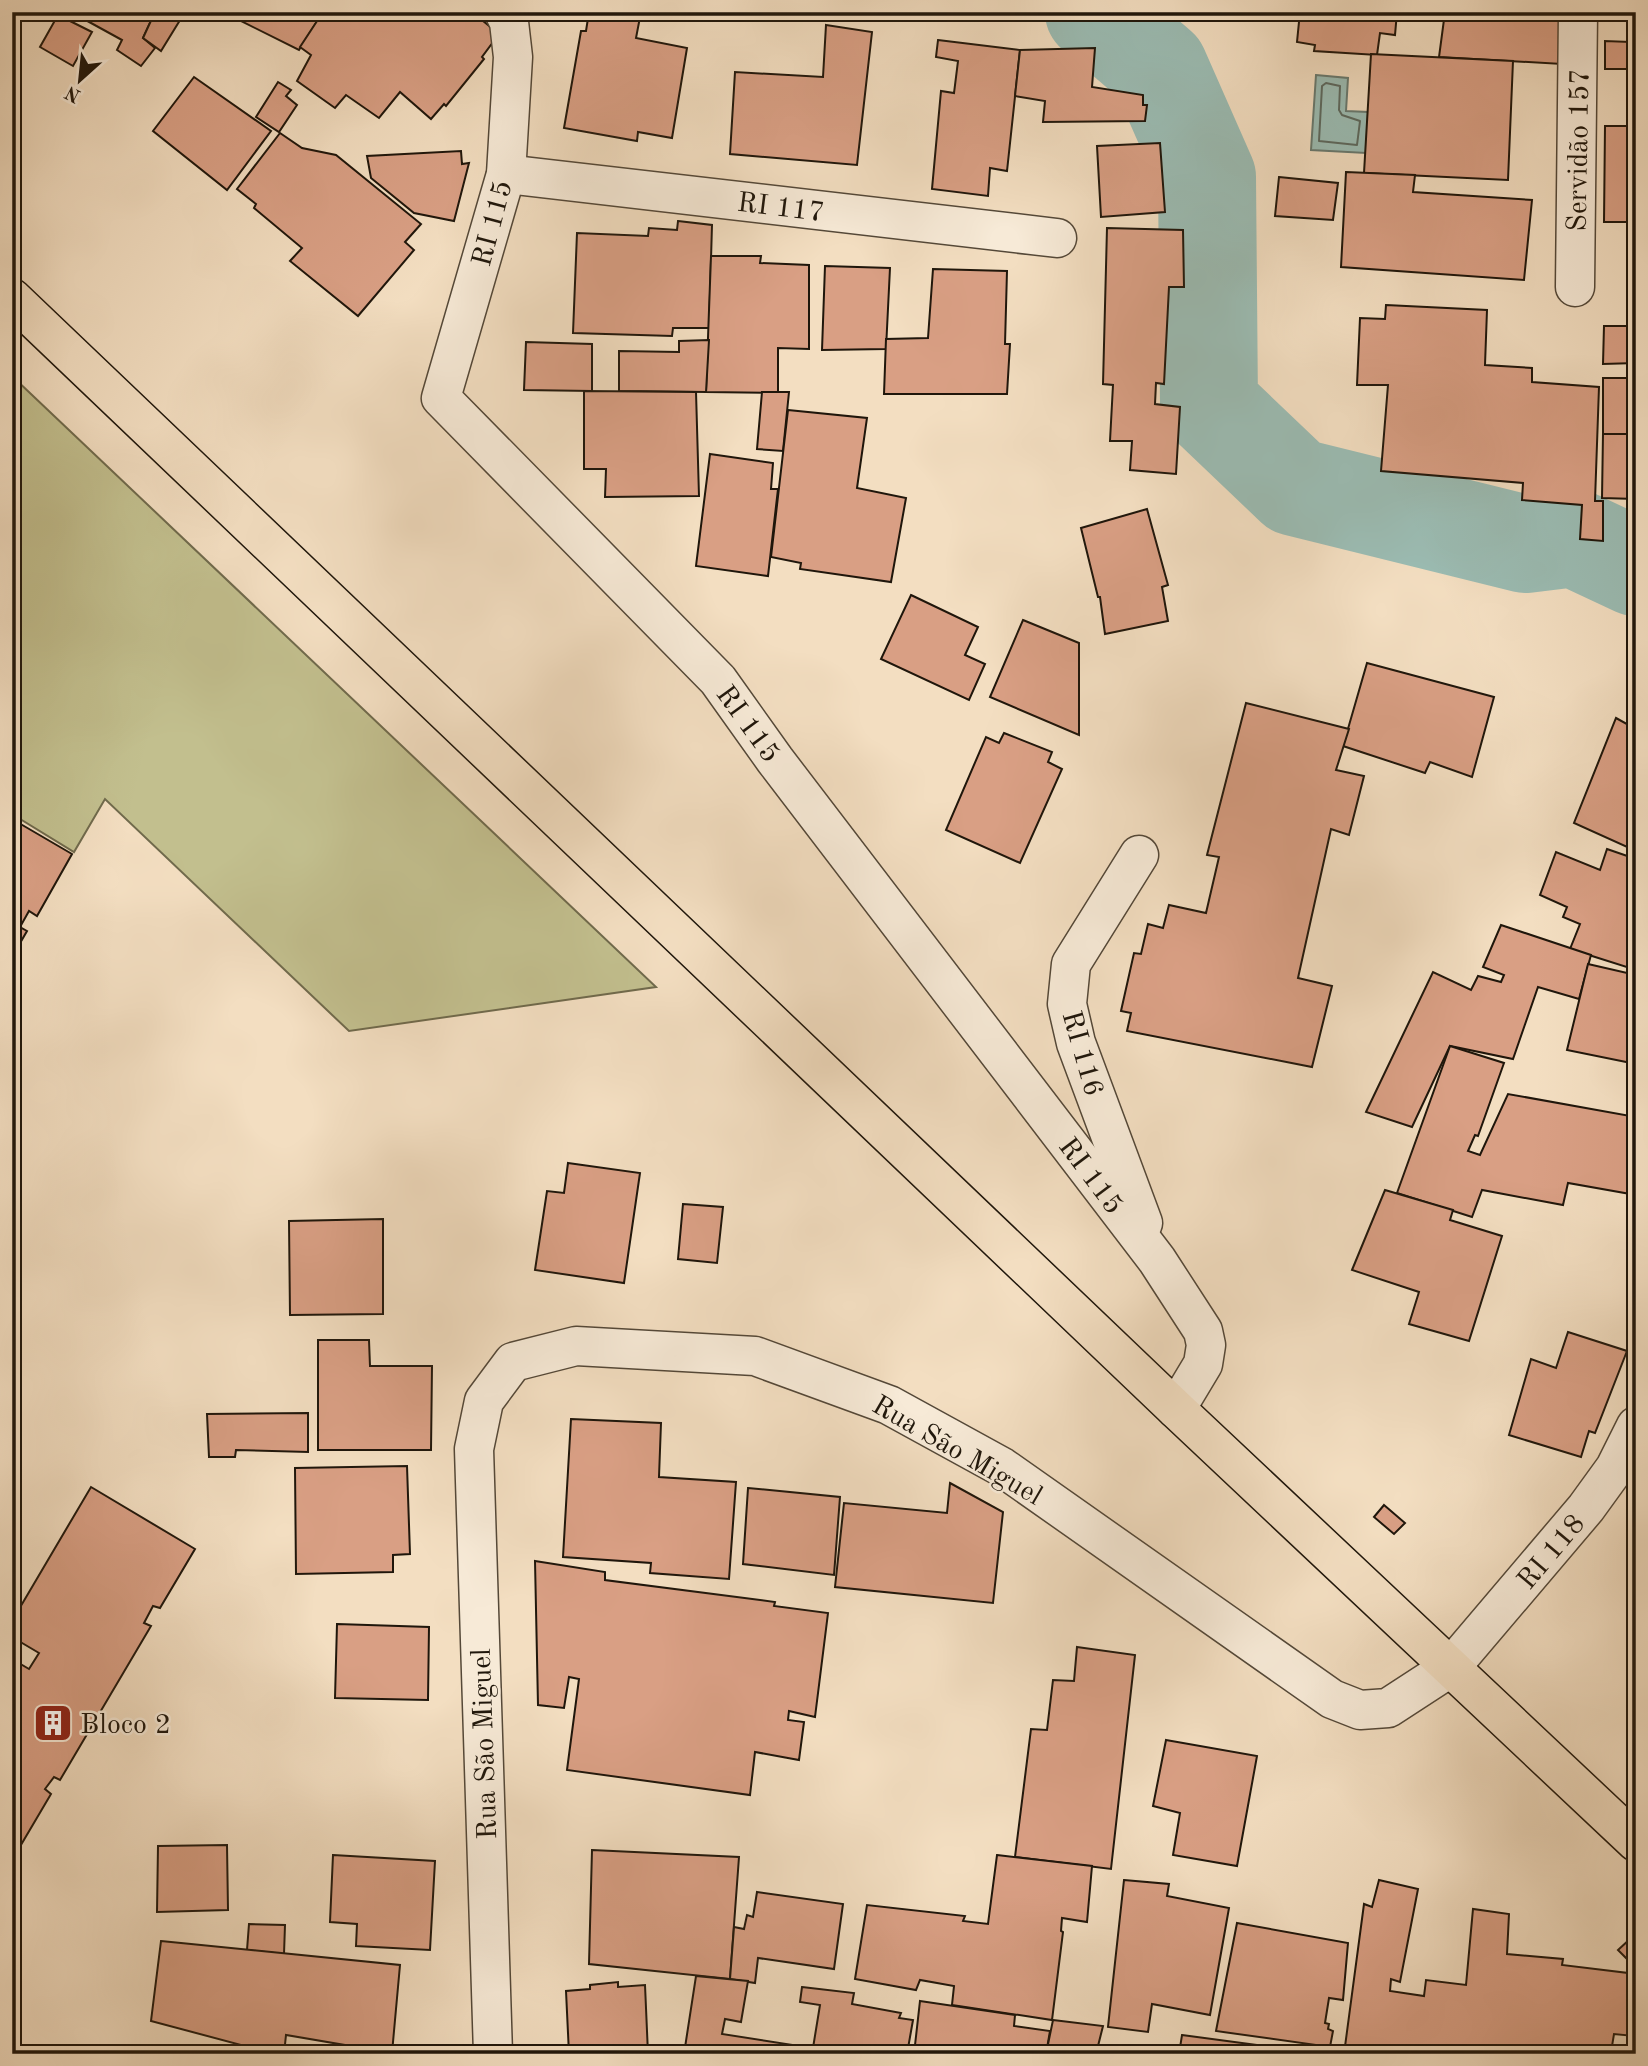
<svg xmlns="http://www.w3.org/2000/svg" width="1648" height="2066" viewBox="0 0 1648 2066" font-family="'Old Standard TT',serif">
<style>
.green{fill:#c2bf8e;stroke:#706a4c;stroke-width:2}
.water{fill:#9bbcb3;stroke:#697a70;stroke-width:2}
.lines{fill:none;stroke-linecap:round;stroke-linejoin:round}
.shore{stroke:#5d695f;stroke-width:2}
.river{stroke:#9bbcb3;stroke-width:98}
.building{fill:#d99f84;stroke:#1f160b;stroke-width:2}
.minor-casing{stroke:#544838;stroke-width:41}
.trunk-casing{stroke:#1f160b;stroke-width:41}
.minor{stroke:#f7ead7;stroke-width:38}
.trunk{stroke:#f3dec1;stroke-width:38}
.labels{text-anchor:middle;stroke-width:5;stroke-linejoin:round;paint-order:stroke}
.street-label{font-size:28px;fill:#1f160b;stroke:#f7ead7}
.poi-label{font-size:28px;fill:#1f160b;stroke:#f7ead7;text-anchor:start}
</style>
<rect width="100%" height="100%" fill="#f3dec1"/>
<filter id="stains"><feTurbulence type="fractalNoise" baseFrequency=".00286" numOctaves="4"/><feColorMatrix values="0 0 0 0 .2 0 0 0 0 .09 0 0 0 0 .02 0 0 0 .5 -.17"/></filter>
<radialGradient id="worn" r=".72"><stop offset=".6" stop-color="#630" stop-opacity="0"/><stop offset="1" stop-color="#630" stop-opacity=".3"/></radialGradient>
<!-- green -->
<path class="green" d="M12,376L656,987L349,1031L105,799L74,852L12,814V718L14,714L12,712Z"/>
<!-- water -->
<path class="water" d="M1316,75L1348,78L1346,111L1368,112L1366,153L1311,150Z"/>
<g class="lines">
<!-- shore -->
<path class="shore" d="M1326,83L1340,86L1339,110L1342,115L1360,121L1357,145L1319,141L1322,86Z"/>
<!-- river -->
<path class="river" d="M1094,12L1159,68L1207,177L1209,405L1295,487L1525,544L1574,538L1636,567"/>
</g>
<!-- building -->
<g class="building">
<path d="M71,12H155L143,38L155,48L141,66L117,50L122,40Z"/>
<path d="M155,12H185L161,51L143,38Z"/>
<path d="M223,12H323L299,50Z"/>
<path d="M323,12H472L499,34L482,57L484,59L446,106L444,104L431,119L400,92L379,118L346,95L335,108L297,81L311,55L300,47Z"/>
<path d="M589,12H641L636,38L687,48L672,138L638,132L637,141L564,128L581,31H586Z"/>
<path d="M1300,12H1397L1395,35L1380,33L1377,55L1314,51L1315,45L1297,42Z"/>
<path d="M1445,12H1563L1562,64L1439,57Z"/>
<rect x="1605" y="12" width="31" height="8"/>
<path d="M58,15L92,32L73,66L40,47Z"/>
<path d="M826,25L872,32L857,165L730,154L735,72L823,77Z"/>
<path d="M1630,36H1636V108H1631V69H1605V41L1630,42Z"/>
<path d="M938,40L1020,50L1007,171L990,168L988,196L932,189L941,91L954,93L958,61L936,57Z"/>
<path d="M1095,48L1092,87L1143,95V105H1147L1145,121L1043,122L1045,101L1015,96L1020,50Z"/>
<path d="M1371,54L1513,61L1508,180L1364,173Z"/>
<path d="M194,77L271,131L227,190L153,131Z"/>
<path d="M278,82L291,90L286,96L297,105L279,132L256,117Z"/>
<path d="M1605,126H1636V222H1604Z"/>
<path d="M280,133L302,148L336,155L421,224L405,242L414,250L358,316L290,261L302,248L254,208L256,204L237,189Z"/>
<path d="M1160,143L1165,212L1101,217L1097,146Z"/>
<path d="M461,151L462,164L469,163L454,221L414,213L371,178L367,156Z"/>
<path d="M1346,172L1415,175L1413,192L1532,200L1524,280L1341,267Z"/>
<path d="M1279,177L1338,183L1333,220L1275,216Z"/>
<path d="M678,221L712,225L709,328H673L672,336L573,333L577,233L648,236L649,228L677,230Z"/>
<path d="M1107,228L1183,230L1184,287H1169L1164,384L1156,383L1155,404L1180,407L1176,474L1130,470L1132,441H1110L1113,385L1103,384Z"/>
<path d="M711,256H761L760,263L809,265V349L778,348V393L706,392Z"/>
<path d="M825,266L890,268L886,349L822,350Z"/>
<path d="M933,269L1007,271L1005,344H1010L1007,394H884L886,339L928,338Z"/>
<path d="M1386,305L1487,310L1485,365L1532,368V382L1599,387L1595,501H1603V541L1580,539L1582,505L1522,500L1523,483L1381,471L1388,385H1357L1360,318L1385,319Z"/>
<path d="M1604,326H1636V363L1603,364Z"/>
<path d="M709,340L706,392L619,391V351L679,352V341Z"/>
<path d="M526,342L592,344V391L524,390Z"/>
<rect x="1603" y="378" width="33" height="56"/>
<path d="M584,391L696,392L699,496L605,497L606,469H584Z"/>
<path d="M762,392H789L783,451L757,449Z"/>
<path d="M788,410L867,418L857,488L906,498L891,582L800,569L801,563L771,557Z"/>
<path d="M1603,434H1636V499L1602,498Z"/>
<path d="M710,454L773,463L771,489H778L768,576L696,566Z"/>
<path d="M1147,509L1168,585L1162,587L1168,621L1105,634L1100,597H1098L1081,528Z"/>
<path d="M911,595L978,627L965,655L985,664L969,700L881,659Z"/>
<path d="M1023,620L1079,643V735L990,697Z"/>
<path d="M1367,663L1494,697L1472,777L1430,762L1425,773L1343,746Z"/>
<path d="M1246,703L1349,729L1336,770L1364,776L1349,835L1331,829L1298,978L1332,986L1312,1067L1127,1031L1131,1013L1121,1011L1134,953L1141,954L1148,924L1163,928L1169,905L1206,913L1219,857L1207,855Z"/>
<path d="M1616,718L1636,729V851L1574,823Z"/>
<path d="M1004,733L1052,752L1048,762L1062,769L1020,863L946,830L986,737L999,743Z"/>
<path d="M12,819L72,854L37,916L29,911L20,927L27,931L12,957Z"/>
<path d="M1607,849L1636,859V970L1570,949L1580,924L1563,917L1567,907L1540,895L1556,852L1600,870Z"/>
<path d="M1501,925L1591,955L1579,999L1538,987L1513,1059L1450,1046L1412,1127L1366,1112L1433,972L1471,990L1478,976L1501,982L1504,975L1483,967Z"/>
<path d="M1588,964L1636,975V1064L1567,1050Z"/>
<path d="M1450,1046L1504,1063L1478,1136L1475,1135L1468,1151L1480,1155L1508,1094L1636,1117V1195L1568,1183L1563,1205L1482,1190L1472,1217L1397,1193Z"/>
<path d="M568,1163L640,1173L624,1283L535,1270L547,1191L564,1193Z"/>
<path d="M1385,1190L1453,1210L1450,1220L1502,1236L1469,1341L1409,1324L1419,1292L1352,1270Z"/>
<path d="M683,1204L723,1207L717,1263L678,1259Z"/>
<path d="M383,1219V1314L290,1315L289,1221Z"/>
<path d="M1568,1332L1627,1351L1595,1433L1589,1431L1581,1457L1509,1435L1531,1359L1556,1368Z"/>
<path d="M318,1340H369L370,1366H432L431,1450H318Z"/>
<path d="M308,1413V1452L236,1450L235,1457H209L207,1414Z"/>
<path d="M571,1419L661,1423L659,1477L736,1482L729,1579L650,1573L651,1563L563,1557Z"/>
<path d="M407,1466L410,1554L393,1555V1572L296,1574L295,1468Z"/>
<path d="M950,1483L1003,1512L993,1603L835,1587L844,1503L947,1513Z"/>
<path d="M91,1487L195,1549L160,1608L153,1606L144,1623L151,1626L60,1780L54,1777L45,1789L51,1794L15,1855L12,1854V1659L29,1669L39,1653L12,1637V1621Z"/>
<path d="M748,1488L840,1497L834,1575L743,1564Z"/>
<path d="M1384,1505L1405,1523L1394,1534L1374,1517Z"/>
<path d="M535,1561L605,1572V1580L775,1602L774,1606L828,1613L815,1717L789,1711L788,1720L804,1722L799,1760L755,1752L750,1795L567,1770L579,1679L569,1677L564,1708L538,1705Z"/>
<path d="M337,1624L429,1627L428,1700L335,1698Z"/>
<path d="M1077,1647L1135,1655L1111,1869L1015,1857L1031,1729L1047,1730L1053,1680L1074,1681Z"/>
<path d="M1166,1740L1257,1756L1237,1866L1173,1855L1180,1813L1153,1806Z"/>
<path d="M227,1845L228,1910L157,1912L158,1846Z"/>
<path d="M592,1850L739,1857L730,1979L589,1964Z"/>
<path d="M333,1855L435,1861L430,1950L356,1946L357,1924L330,1922Z"/>
<path d="M997,1855L1092,1866L1087,1922L1062,1918L1061,1931L1063,1932L1052,2020L952,2005L954,1986L920,1980L916,1990L855,1979L867,1905L965,1916L963,1921L988,1924Z"/>
<path d="M1124,1880L1169,1884L1167,1896L1229,1908L1210,2015L1152,2004L1148,2032L1108,2027Z"/>
<path d="M1379,1880L1418,1889L1400,1982L1391,1979L1390,1991L1424,1996L1426,1980L1466,1985L1473,1909L1509,1914L1507,1954L1563,1959L1562,1965L1636,1974L1634,2036L1614,2034L1612,2046L1634,2048L1633,2054H1344L1364,1904L1372,1907Z"/>
<path d="M757,1892L843,1904L834,1969L758,1958L755,1983L730,1979L734,1927L744,1929L747,1915L753,1917Z"/>
<path d="M1237,1923L1348,1943L1343,2000L1329,1998L1325,2023L1329,2024L1328,2029L1333,2031L1330,2047L1216,2031Z"/>
<path d="M249,1924L285,1925L284,1954L247,1950Z"/>
<path d="M1630,1939L1636,1945V1968L1618,1950Z"/>
<path d="M161,1941L400,1965L392,2053L286,2035L284,2054H275L151,2021Z"/>
<path d="M696,1976L748,1981L741,2022L725,2019L722,2034L793,2045L792,2054H684Z"/>
<path d="M618,1982V1987L645,1985L648,2054H569L566,1991L590,1989V1985Z"/>
<path d="M802,1987L854,1993L852,2004L901,2013L899,2018L913,2020L907,2054H812L820,2005L800,2002Z"/>
<path d="M920,2001L1015,2015L1014,2026L1050,2031L1046,2054H914Z"/>
<path d="M1053,2020L1103,2026L1096,2054H1046Z"/>
<path d="M1182,2035L1325,2054H1179Z"/>
</g>
<g class="lines">
<!-- minor casing -->
<g class="minor-casing">
<g id="minor">
<path d="M504,12L509,22L513,57L506,174L441,398L718,680L775,760L1157,1260L1203,1331L1206,1345L1203,1364L1176,1409"/>
<path d="M506,174L1057,238"/>
<path d="M1575,287L1578,12"/>
<path d="M1139,855L1071,964L1067,1004L1076,1043L1143,1223"/>
<path d="M493,2054L474,1449L484,1401L513,1362L576,1346L755,1356L889,1405L1002,1467L1332,1699L1360,1710L1388,1708L1451,1667L1586,1508L1615,1468L1636,1426"/>
</g>
</g>
<!-- trunk casing -->
<g class="trunk-casing">
<path id="trunk" d="M12,298L1176,1409L1636,1842"/>
</g>
<!-- minor -->
<use href="#minor" class="minor"/>
<!-- trunk -->
<use href="#trunk" class="trunk"/>
</g>
<!-- icons -->
<defs>
<g id="building-square" transform="scale(2.0125)"><rect x="-9" y="-9" width="18" height="18" rx="4" fill="#8f2418" stroke="#f7ead7"/><path d="M-4-6H4V6H1V3H-1V6H-4ZM-2.5-4.3h1.7v1.8h-1.7ZM.8-4.3h1.7v1.8H.8ZM-2.5-1h1.7V.8h-1.7ZM.8-1h1.7V.8H.8Z" fill="#fff"/></g>
</defs>
<g fill-rule="evenodd">
<use href="#building-square" x="53" y="1723"/>
</g>
<g class="labels">
<!-- street labels -->
<g class="street-label">
<text transform="translate(1577 150) rotate(-89)" y="10">Servidão 157</text>
<text transform="translate(781 206) rotate(7)" y="10">RI 117</text>
<text transform="translate(491 223) rotate(-75)" y="10">RI 115</text>
<text transform="translate(749 723) rotate(54)" y="10">RI 115</text>
<text transform="translate(1084 1053) rotate(74)" y="10">RI 116</text>
<text transform="translate(1092 1175) rotate(53)" y="10">RI 115</text>
<text transform="translate(958 1449) rotate(30)" y="10">Rua São Miguel</text>
<text transform="translate(1550 1551) rotate(-50)" y="10">RI 118</text>
<text transform="translate(483 1744) rotate(-92)" y="10">Rua São Miguel</text>
</g>
<!-- poi labels -->
<g class="poi-label">
<text x="80" y="1733">Bloco 2</text>
</g>
</g>
<!-- margin -->
<rect width="1648" height="2066" fill="none" stroke="#f3dec1" stroke-width="42"/>
<rect x="14" y="14" width="1620" height="2038" fill="none" stroke="#1f160b" stroke-width="3.5"/>
<rect x="21" y="21" width="1606" height="2024" fill="none" stroke="#1f160b" stroke-width="2"/>
<!-- north arrow -->
<g transform="translate(80 80) rotate(207)" stroke="#f7ead7" stroke-width="5" paint-order="stroke">
<path d="M0-5L12 26L0 18L-12 26Z" fill="#1f160b"/>
<text y="-10" font-size="19" font-weight="bold" text-anchor="middle" fill="#1f160b">N</text>
</g>
<rect width="100%" height="100%" filter="url(#stains)"/>
<rect width="100%" height="100%" fill="url(#worn)"/>
</svg>
